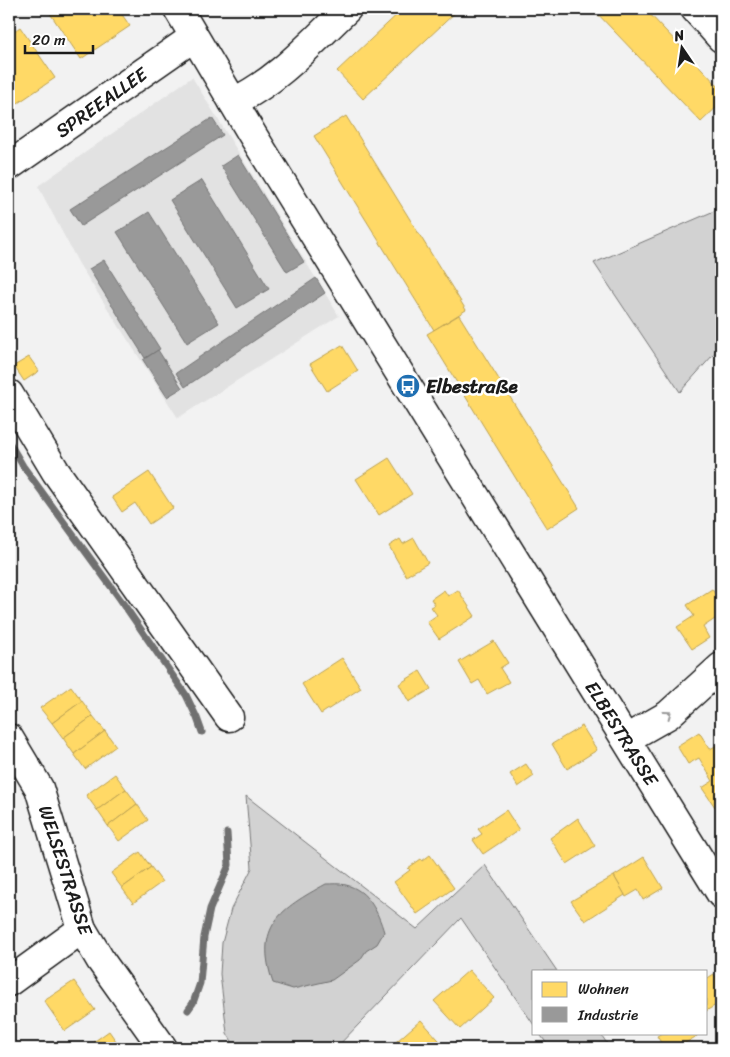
<svg xmlns="http://www.w3.org/2000/svg" width="730" height="1057" viewBox="0 0 730 1057" font-family="Sriracha,sans-serif">
<style>
.built{fill:#e2e2e2}
.green{fill:#d2d2d2;stroke:#777}
.water{fill:#a8a8a8;stroke:#707070}
.homes{fill:#ffd966;stroke:#bba050}
.industry{fill:#999;stroke:#747474}
.lines{fill:none;stroke-linecap:round;stroke-linejoin:round}
.stream{stroke:#707070;stroke-width:7}
.minor-casing{stroke:#1c1c1c;stroke-width:31}
.minor{stroke:#fff;stroke-width:28}
.oneway{stroke:#999}
.labels{text-anchor:middle;stroke-width:5;stroke-linejoin:round;paint-order:stroke}
.street-label{font-size:19px;fill:#1c1c1c;stroke:#fff}
.poi-label{font-size:19px;font-weight:bold;fill:#1c1c1c;stroke:#fff;text-anchor:start}
</style>
<rect width="100%" height="100%" fill="#f2f2f2"/>
<filter id="ink" filterUnits="userSpaceOnUse"><feTurbulence type="fractalNoise" baseFrequency=".02" numOctaves="2"/><feDisplacementMap in="SourceGraphic" scale="10" xChannelSelector="R" yChannelSelector="G"/><feConvolveMatrix kernelMatrix="1 2 1 2 8 2 1 2 1" color-interpolation-filters="sRGB"/></filter>
<g filter="url(#ink)">
<!-- built -->
<path class="built" d="M192,77L339,316L178,418L79,264L38,186Z"/>
<!-- green -->
<g class="green">
<path d="M721,208V346L680,392L594,263Z"/>
<path d="M246,796L417,929L485,865L557,971H534V1025L461,918L336,1048H236L227,1033L220,974L222,943L231,909L252,868Z"/>
<path d="M539,1033H600L610,1048H550Z"/>
</g>
<!-- water -->
<path class="water" d="M326,884C332,884 339,883 346,885C368,890 378,912 384,932L377,944L366,951L360,960L332,980L293,989L273,983C254,926 280,909 326,884Z"/>
<!-- homes -->
<g class="homes">
<path d="M47,9H118L130,26L81,59Z"/>
<path d="M403,9H459L363,99L337,71Z"/>
<path d="M593,9H645L721,89V103L701,122Z"/>
<path d="M20,27L55,78L9,109V35Z"/>
<path d="M346,116L466,310L434,330L314,136Z"/>
<path d="M459,315L579,508L547,529L427,334Z"/>
<path d="M342,345L358,371L327,391L310,364Z"/>
<path d="M29,357L39,371L24,381L14,366Z"/>
<path d="M389,458L412,494L379,515L356,479Z"/>
<path d="M149,472L173,508L149,524L135,503L122,512L112,497Z"/>
<path d="M414,538L428,563L406,576L389,546L400,539L403,544Z"/>
<path d="M712,589L719,600L721,599V615L703,627L709,638L692,649L677,627L694,616L687,605Z"/>
<path d="M444,590L448,596L458,590L475,616L439,639L427,622L437,615L431,607L435,605L431,599Z"/>
<path d="M494,641L508,663L500,668L509,682L487,694L479,680L472,684L459,662Z"/>
<path d="M342,658L361,688L321,714L302,684Z"/>
<path d="M420,671L431,689L409,702L399,684Z"/>
<path d="M71,686L82,701L52,723L40,708Z"/>
<path d="M82,701L93,716L63,738L52,723Z"/>
<path d="M93,716L105,731L74,754L63,738Z"/>
<path d="M582,726L597,750L567,769L552,744Z"/>
<path d="M105,731L116,746L85,769L74,754Z"/>
<path d="M699,732L710,749L721,743V803L715,807L702,788L713,781L699,758L688,764L677,746Z"/>
<path d="M526,764L534,776L518,787L510,774Z"/>
<path d="M115,774L126,789L97,810L86,795Z"/>
<path d="M126,789L137,804L108,826L97,810Z"/>
<path d="M137,804L148,820L119,841L108,826Z"/>
<path d="M506,810L519,830L483,854L473,840L482,834L478,829Z"/>
<path d="M578,818L595,846L567,864L550,838Z"/>
<path d="M140,852L151,867L122,888L111,873Z"/>
<path d="M430,855L454,888L417,914L394,882L410,870L408,868L421,859L422,861Z"/>
<path d="M644,857L663,888L643,900L638,890L626,897L614,876Z"/>
<path d="M151,867L162,882L133,903L122,888Z"/>
<path d="M614,876L625,895L585,921L571,901Z"/>
<path d="M469,970L494,998L460,1029L434,1001Z"/>
<path d="M714,974L721,986V1002L706,1011V979Z"/>
<path d="M74,981L95,1010L65,1031L44,1001Z"/>
<path d="M421,1020L446,1048H389Z"/>
<path d="M109,1031L121,1048H85Z"/>
<path d="M662,1033H695L697,1036L677,1048H664L657,1036Z"/>
</g>
<!-- industry -->
<g class="industry">
<path d="M212,118L223,135L81,226L70,209Z"/>
<path d="M238,155L304,262L287,272L221,166Z"/>
<path d="M202,180L269,289L237,308L170,200Z"/>
<path d="M149,212L219,323L187,343L117,232Z"/>
<path d="M104,260L160,349L145,358L89,269Z"/>
<path d="M316,278L325,293L185,387L176,373Z"/>
<path d="M158,350L182,388L167,397L143,360Z"/>
</g>
<g class="lines">
<!-- stream -->
<g class="stream">
<path d="M9,442L23,466L120,599L186,695L197,718L202,732"/>
<path d="M188,1010L193,1003L200,983L204,937L210,909L229,865L227,833"/>
</g>
<!-- minor casing -->
<g class="minor-casing">
<g id="minor">
<path d="M178,9L252,134L721,894"/>
<path d="M695,9L721,38"/>
<path d="M233,102C277,82 312,42 347,9"/>
<path d="M9,166L194,37"/>
<path d="M9,394L56,472L229,717"/>
<path d="M9,738L39,788L82,929L101,961L163,1048"/>
<path d="M626,739L668,715L721,667"/>
<path d="M9,982L82,929"/>
</g>
</g>
<!-- minor -->
<use href="#minor" class="minor"/>
</g>
<!-- one-way arrows -->
<defs><path id="oneway-chevron" d="M-2-3.5L2.5 0L-2 3.5" fill="none" stroke-width="1.6" stroke-linecap="round" stroke-linejoin="round" transform="scale(1.25)"/></defs>
<use class="oneway" href="#oneway-chevron" transform="translate(668 714) rotate(-36)"/>
</g>
<!-- icons -->
<defs>
<g id="bus-disc" transform="scale(1.25)"><circle r="9.5" fill="#1f6fb2" stroke="#fff"/><path d="M-5-6H5V4H4V6H2V4H-2V6H-4V4H-5ZM-3.5-4V0h7V-4ZM-3.5 1.2v1.5H-2V1.2ZM2 1.2v1.5H3.5V1.2Z" fill="#fff"/></g>
</defs>
<g fill-rule="evenodd">
<use href="#bus-disc" x="408" y="386"/>
</g>
<g class="labels">
<!-- street labels -->
<g class="street-label">
<text transform="translate(101 102) rotate(-35)" y="7">SPREEALLEE</text>
<text transform="translate(622 733) rotate(58)" y="7">ELBESTRASSE</text>
<text transform="translate(66 870) rotate(72)" y="7">WELSESTRASSE</text>
</g>
<!-- poi labels -->
<g class="poi-label">
<text x="426" y="393">Elbestraße</text>
</g>
</g>
<!-- margin -->
<rect width="730" height="1057" fill="none" stroke="#fff" stroke-width="30"/>
<rect x="15" y="15" width="700" height="1027" fill="none" stroke="#1c1c1c" stroke-width="2" filter="url(#ink)"/>
<!-- legend -->
<rect x="532" y="970" width="175" height="65" fill="#ffffff" stroke="#a4a4a4"/>
<rect x="542" y="982" width="25" height="15" fill="#ffd966" stroke="#a4a4a4"/>
<text x="578" y="994" font-size="15" fill="#1c1c1c">Wohnen</text>
<rect x="542" y="1007" width="25" height="15" fill="#999999" stroke="#a4a4a4"/>
<text x="578" y="1020" font-size="15" fill="#1c1c1c">Industrie</text>
<!-- north arrow -->
<g transform="translate(682 48) rotate(347)" stroke="#ffffff" stroke-width="4" paint-order="stroke">
<path d="M0-4L9 19L0 12L-9 19Z" fill="#1c1c1c"/>
<text y="-8" font-size="14" font-weight="bold" text-anchor="middle" fill="#1c1c1c">N</text>
</g>
<!-- scale -->
<path d="M25 45v8h68v-8" fill="none" stroke="#1c1c1c" stroke-width="2.5"/>
<text x="32" y="45" font-size="15" fill="#1c1c1c" stroke="#ffffff" stroke-width="4" paint-order="stroke">20 m</text>
</svg>
